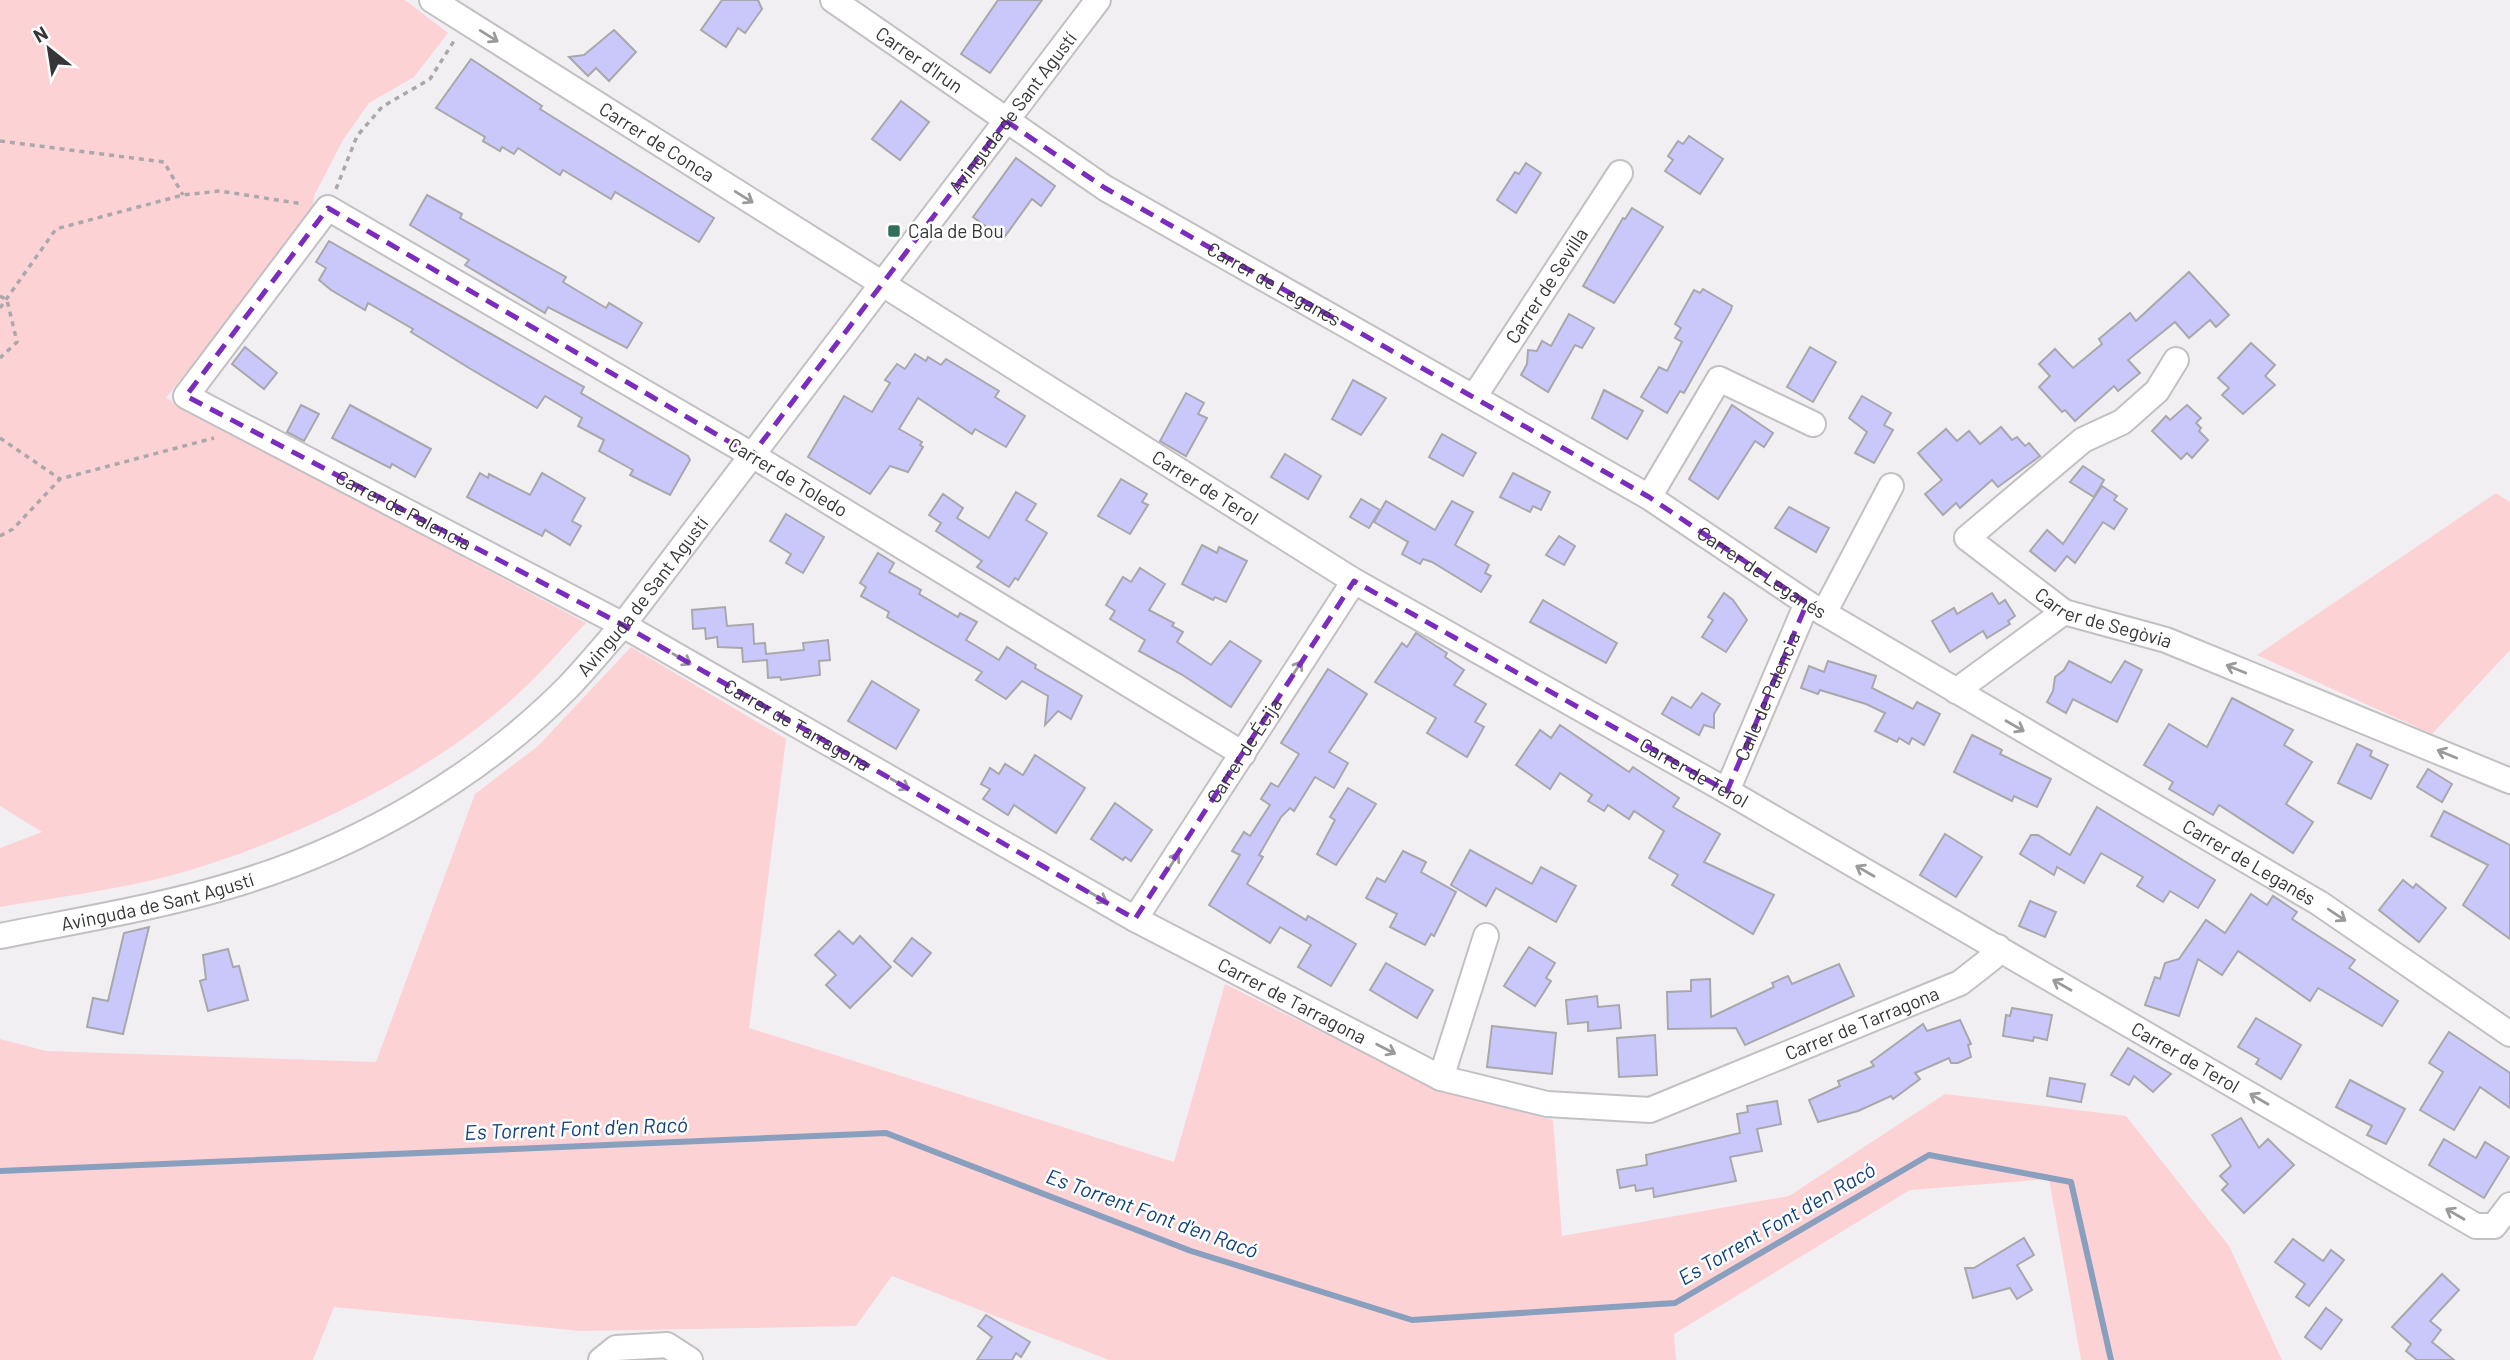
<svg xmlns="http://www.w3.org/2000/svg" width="2510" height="1360" viewBox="0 0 2510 1360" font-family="Barlow,sans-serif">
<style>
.green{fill:#fcd2d5}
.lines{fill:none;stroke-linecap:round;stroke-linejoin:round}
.stream{stroke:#899fbe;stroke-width:6}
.building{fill:#cac8fb;stroke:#a8a8ac;stroke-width:2}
.minor-casing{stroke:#c2c0c3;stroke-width:28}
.path{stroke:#aaa8ab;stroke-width:3.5;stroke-dasharray:5 5;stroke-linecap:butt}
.minor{stroke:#fff;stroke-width:24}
.oneway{stroke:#9a9a9b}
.marked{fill:none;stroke:#7b2cbf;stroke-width:5;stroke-dasharray:14 9;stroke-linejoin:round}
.poi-dot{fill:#316f5b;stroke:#fff;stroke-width:2.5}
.labels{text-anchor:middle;stroke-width:5;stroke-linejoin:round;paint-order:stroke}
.street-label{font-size:19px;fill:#363537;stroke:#fff}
.poi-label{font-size:19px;fill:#363537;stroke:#fff;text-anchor:start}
.water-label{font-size:21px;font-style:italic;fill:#104180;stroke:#fff}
</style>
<rect width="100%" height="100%" fill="#f2eff3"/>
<!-- green -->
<g class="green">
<path d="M0,0H405L448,33L414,77L369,103L343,140L314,196L313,211L166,398L586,623C564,646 543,671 520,692C432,775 288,843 173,875C117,890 57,897 0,907V848L42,832L0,806Z"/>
<path d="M2496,493L2510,502V650L2432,734L2257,655Z"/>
<path d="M631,647L786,739L749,1028L1174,1162L1225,984L1440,1091L1553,1120L1562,1236L1789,1196L1945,1094L2126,1116L2229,1246L2282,1360H2081L2049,1179L1910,1190L1674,1334L1676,1360H1109L892,1276L856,1326L581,1331L334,1307L313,1360H0V1039L46,1051L376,1062L475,794L538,746Z"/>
</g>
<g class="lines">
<!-- stream -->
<path class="stream" d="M0,1171L886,1133L1191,1251L1412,1320L1675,1303L1929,1155L2071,1182L2111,1360"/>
</g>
<!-- building -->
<g class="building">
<path d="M722,0H758L762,9L745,33L738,28L726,47L701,30Z"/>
<path d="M998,0H1042L990,73L961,54Z"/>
<path d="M614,30L636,52L609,81L596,68L588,76L569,57L584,55Z"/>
<path d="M471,59L542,106L540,109L714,218L699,242L615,192L611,199L563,170L560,175L518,148L514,154L502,147L500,151L483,141L485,137L436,108Z"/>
<path d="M901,101L929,122L900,160L872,139Z"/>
<path d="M1689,136L1723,159L1700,194L1665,171L1673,160L1668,156L1678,141L1683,144Z"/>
<path d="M1016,158L1055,186L1041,206L1032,199L1003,239L973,217Z"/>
<path d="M1526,163L1541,173L1516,213L1497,200L1515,172L1519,174Z"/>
<path d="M427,195L462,214L460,218L566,277L563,282L606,308L609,303L642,323L627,348L548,307L545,313L465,265L469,260L410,225Z"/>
<path d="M1632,208L1663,227L1614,303L1583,286L1623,218L1625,219Z"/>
<path d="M329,241L568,378L584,387L581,393L688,456L690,460L670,495L630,475L633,470L599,451L604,440L578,426L582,418L545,396L537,408L469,368L411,332L413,329L368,303L365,310L331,290L319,280L326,268L316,262Z"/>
<path d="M2189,272L2229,315L2216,327L2210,320L2189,338L2175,322L2128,360L2140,373L2118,391L2114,386L2075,421L2065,410L2062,412L2039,387L2050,376L2039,364L2055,349L2073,368L2102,344L2099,339L2130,313L2136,321Z"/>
<path d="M1703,289L1732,306L1731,310L1684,393L1680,391L1667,413L1641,397L1659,367L1667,371L1682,342L1675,338L1681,328L1675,324L1694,290L1700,293Z"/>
<path d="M1569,314L1594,328L1582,348L1575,345L1548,392L1521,375L1527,364L1528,350L1537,351L1542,341L1551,346Z"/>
<path d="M2251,343L2275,365L2265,376L2275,385L2243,414L2222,395L2229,388L2218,378Z"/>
<path d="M245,347L277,373L264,389L232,364Z"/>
<path d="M1810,347L1836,362L1813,402L1787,387Z"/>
<path d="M915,354L926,361L928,357L941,365L946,359L999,391L995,397L1025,416L1006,447L975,429L972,434L918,398L899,429L922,442L920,445L923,447L908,472L890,466L870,494L808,457L844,396L872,412L890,383L885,380L897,364L905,369Z"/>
<path d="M1353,380L1386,398L1361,435L1332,419Z"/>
<path d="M1604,390L1643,411L1627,439L1592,418Z"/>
<path d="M1186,393L1204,403L1198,414L1207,418L1186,456L1160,441Z"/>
<path d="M1862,396L1891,413L1884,425L1893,430L1874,463L1855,453L1867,432L1849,418Z"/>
<path d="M301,405L319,414L304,441L287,432Z"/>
<path d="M350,405L431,449L415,477L392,464L390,468L332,438Z"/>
<path d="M1732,405L1773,433L1764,447L1755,441L1718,499L1689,479Z"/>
<path d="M2187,405L2201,418L2196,423L2201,428L2199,431L2208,440L2192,458L2187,453L2181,459L2152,431L2166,416L2170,420Z"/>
<path d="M2001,427L2012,440L2017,437L2025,446L2029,443L2040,456L1998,487L1992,480L1960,508L1956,503L1943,515L1925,494L1942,480L1918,453L1946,429L1957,441L1969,431L1980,444Z"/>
<path d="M1442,434L1476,453L1463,476L1429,457Z"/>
<path d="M1285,454L1321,476L1308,499L1271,477Z"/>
<path d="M2083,466L2104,480L2094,497L2070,482Z"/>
<path d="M480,473L488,478L489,474L530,495L542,473L585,498L572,521L581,526L570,545L545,530L542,536L467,497Z"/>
<path d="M1513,473L1550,492L1541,510L1533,506L1530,512L1500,497Z"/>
<path d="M1121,479L1147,494L1142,502L1148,505L1130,534L1098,516Z"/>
<path d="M2102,486L2117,496L2114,500L2127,509L2114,529L2103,522L2075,563L2067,556L2055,571L2030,551L2047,530L2063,544Z"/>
<path d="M1016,492L1036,504L1026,520L1047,533L1018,580L1015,578L1009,587L977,567L982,561L936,531L941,523L929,515L943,494L963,508L957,518L989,538Z"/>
<path d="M1361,499L1380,510L1369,528L1350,517Z"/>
<path d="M1386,501L1435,530L1452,501L1473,512L1455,545L1489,565L1485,573L1491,576L1481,592L1432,562L1423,559L1420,564L1402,554L1408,542L1374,522Z"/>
<path d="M1789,507L1829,528L1816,552L1775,528Z"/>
<path d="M786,514L824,537L803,573L786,563L791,554L770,541Z"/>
<path d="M1559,536L1575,546L1564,565L1546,555Z"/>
<path d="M1202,545L1217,553L1219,547L1247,561L1226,602L1215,597L1213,600L1182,584Z"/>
<path d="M878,553L894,563L889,572L921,590L919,594L958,617L960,613L977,622L966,640L999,660L1007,647L1036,665L1035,668L1082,696L1071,719L1058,711L1045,725L1048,696L1022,681L1006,699L976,680L982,672L887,617L889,612L861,596L866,587L860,583Z"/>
<path d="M1140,568L1165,584L1149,610L1174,623L1172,626L1183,632L1177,642L1211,665L1230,641L1261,661L1231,707L1181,674L1139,651L1145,640L1110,619L1115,611L1106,605L1123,577L1131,582Z"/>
<path d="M1724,593L1733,600L1747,620L1726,652L1702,637L1713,620L1708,617Z"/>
<path d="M1992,593L1999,604L2005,600L2015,616L2008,621L2010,624L1987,638L1983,631L1950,652L1932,621L1954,608L1957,614Z"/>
<path d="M1543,600L1617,643L1606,663L1530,622Z"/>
<path d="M725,607L727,626L753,624L754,644L765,643L766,654L804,650L803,643L828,640L830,660L819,661L820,675L781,680L780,677L768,678L767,660L743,662L742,648L718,647L717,637L706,639L705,628L693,629L692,610Z"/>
<path d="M1416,633L1447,653L1445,657L1464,670L1454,685L1486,704L1475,722L1484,727L1467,757L1427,733L1436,718L1375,682L1402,643L1407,647Z"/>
<path d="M1828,661L1876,676L1872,688L1913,709L1917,702L1940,714L1924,745L1912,738L1909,744L1899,738L1897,742L1875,731L1885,713L1866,704L1820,690L1818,694L1801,688L1809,666L1824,672Z"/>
<path d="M2069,661L2111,683L2125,661L2142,670L2117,722L2073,699L2066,713L2047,702L2053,691L2055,677L2064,670Z"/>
<path d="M1328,669L1367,694L1329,752L1348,763L1334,788L1315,777L1294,811L1290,808L1281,817L1259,855L1263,857L1247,884L1306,920L1308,916L1356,944L1331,986L1298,967L1311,945L1280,927L1270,943L1209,905L1240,855L1232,851L1244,832L1250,836L1270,805L1261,799L1271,783L1278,787L1299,754L1281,743Z"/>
<path d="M872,681L919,710L896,749L848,721Z"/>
<path d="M1702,693L1720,704L1714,714V728L1704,725L1699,735L1662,714L1672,697L1691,708Z"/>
<path d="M2232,698L2293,730L2284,745L2312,762L2286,804L2313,822L2293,853L2219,805L2213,815L2169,789L2173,782L2144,765L2169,724L2207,747Z"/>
<path d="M1560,725L1629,772L1633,767L1679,798L1673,807L1720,834L1704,862L1774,895L1753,934L1672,885L1678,875L1649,858L1664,831L1634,811L1629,819L1608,805L1604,811L1588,801L1592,795L1560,773L1550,789L1516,765L1540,730L1551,738Z"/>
<path d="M1972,735L2002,750L2000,754L2051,779L2037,807L2014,796L2012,801L1954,772Z"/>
<path d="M2357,744L2372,751L2370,756L2388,765L2371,799L2338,783Z"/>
<path d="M1035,755L1085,788L1056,833L1014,805L1008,815L983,799L990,789L981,784L990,768L999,774L1005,764L1023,775Z"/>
<path d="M2428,769L2452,784L2442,802L2417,787Z"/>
<path d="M1348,788L1376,804L1336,865L1317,854L1335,820L1330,817Z"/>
<path d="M1115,803L1152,830L1131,861L1125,857L1123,860L1091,839Z"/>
<path d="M2097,807L2215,880L2198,908L2170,891L2163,902L2137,886L2143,877L2101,853L2084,883L2057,867L2054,875L2020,854L2031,835H2038L2070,855Z"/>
<path d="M2444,811L2510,845V939L2463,905L2488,865L2431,836Z"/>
<path d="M1945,834L1982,857L1956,897L1920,875Z"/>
<path d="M1470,850L1532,884L1541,867L1576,886L1556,922L1496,888L1486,906L1451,885Z"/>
<path d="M1403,851L1426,862L1421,872L1456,892L1434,936L1431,934L1425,945L1390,927L1397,914L1366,898L1377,878L1385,882Z"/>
<path d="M2403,880L2413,888L2416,884L2446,908L2419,942L2379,910Z"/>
<path d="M2251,894L2267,905L2273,896L2297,912L2292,919L2355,960L2349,968L2398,1001L2382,1026L2318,988L2310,1001L2238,951L2222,975L2198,959L2179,1016L2145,1005L2155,977L2160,979L2165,963L2179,959L2206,920L2225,933Z"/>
<path d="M2030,901L2056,912L2045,937L2019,926Z"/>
<path d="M149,927L123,1034L87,1027L93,998L108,1001L124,933Z"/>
<path d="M839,931L853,944L860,936L891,967L850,1008L826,985L836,975L815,955Z"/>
<path d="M912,938L931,953L912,976L894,961Z"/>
<path d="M1529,947L1555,963L1546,978L1551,981L1535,1006L1504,986Z"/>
<path d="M228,949L233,967L239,966L248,1000L208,1011L200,981L206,979L203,955Z"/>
<path d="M1386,963L1433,990L1417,1018L1370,990Z"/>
<path d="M1839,964L1854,996L1745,1045L1736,1028L1668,1029L1667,992L1691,991V980L1710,979L1711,1017L1774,987L1772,983L1788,976L1792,984Z"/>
<path d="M1597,996L1598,1007L1619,1005L1621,1028L1588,1031V1022L1568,1024L1566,1000Z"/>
<path d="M2012,1008L2052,1015L2047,1040L2034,1037L2033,1041L2003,1036L2006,1015L2010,1016Z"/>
<path d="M2256,1018L2301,1045L2281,1079L2256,1064L2259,1059L2238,1047Z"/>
<path d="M1960,1020L1971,1044L1968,1045L1971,1057L1958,1063H1951L1949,1058L1915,1073L1920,1079L1893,1099L1891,1096L1858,1111L1818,1122L1809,1100L1840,1086L1838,1081L1874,1066L1871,1062L1923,1024L1927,1031Z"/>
<path d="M1492,1026L1556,1033L1552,1074L1487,1067Z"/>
<path d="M2449,1032L2510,1073V1108L2480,1087L2454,1130L2420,1110L2443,1072L2429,1063Z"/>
<path d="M1655,1035L1657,1075L1619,1077L1617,1038Z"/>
<path d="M2128,1048L2171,1074L2153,1092L2134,1076L2129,1085L2111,1075Z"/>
<path d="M2050,1078L2085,1084L2081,1102L2047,1096Z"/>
<path d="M2350,1080L2405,1109L2386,1144L2367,1135L2372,1126L2336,1107Z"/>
<path d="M1777,1101L1781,1124L1757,1129L1762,1151L1730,1157L1736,1181L1654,1197L1653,1188L1636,1191L1635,1185L1620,1188L1617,1170L1647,1165L1646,1155L1740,1133L1737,1114L1748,1112L1747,1106Z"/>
<path d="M2241,1118L2259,1148L2268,1139L2294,1165L2244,1213L2222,1190L2228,1184L2220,1176L2231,1166L2212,1135Z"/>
<path d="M2444,1139L2476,1158L2485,1142L2509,1157L2484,1198L2429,1165Z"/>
<path d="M2024,1238L2034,1255L2017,1265L2032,1290L2017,1299L2010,1288L1973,1298L1965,1268H1974Z"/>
<path d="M2293,1239L2323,1261L2331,1250L2344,1260L2309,1306L2296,1297L2305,1284L2275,1262Z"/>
<path d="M2442,1274L2459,1290L2430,1321L2441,1330L2432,1342L2454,1360H2417L2406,1351L2411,1344L2392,1327Z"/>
<path d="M2326,1308L2342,1320L2321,1349L2305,1337Z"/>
<path d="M986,1315L1030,1342L1021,1357L1016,1353L1012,1360H977L992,1337L978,1326Z"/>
</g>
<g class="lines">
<!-- minor casing -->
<g class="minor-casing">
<g id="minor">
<path id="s1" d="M432,0L1354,581L1727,791L2476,1226H2494L2510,1205"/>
<path id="s2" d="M833,0L1105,188L1649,497L1807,603L2319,903L2510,1034"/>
<path id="s3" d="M2176,360L2157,391L2122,422L2083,440L1967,538L2064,612L2166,640L2510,781"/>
<path id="s4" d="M1474,397L1620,173"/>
<path d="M1649,497L1719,379L1813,424"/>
<path d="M1824,613L1891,486"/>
<path d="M1956,691L2064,612"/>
<path id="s5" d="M1243,754L752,455L328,208L186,396L623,625L1135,919L1441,1078L1547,1104L1650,1110L1960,983L1992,958L1998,947"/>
<path id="s6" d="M1727,791L1807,603"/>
<path id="s7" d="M1135,919L1354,581"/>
<path id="s8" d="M0,936C80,920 161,907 239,883C360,846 481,776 570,685C588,666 605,645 623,625L1098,0"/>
<path d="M1441,1078L1486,936"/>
<path d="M601,1360L616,1348L667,1345L690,1360"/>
</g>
</g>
<!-- path -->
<g class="path">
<path d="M0,141L164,162L183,195"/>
<path d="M336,189L357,136L382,107L430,79L454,41"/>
<path d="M0,296L7,300L17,342L0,358"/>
<path d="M0,308L56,229L183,195L220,191L303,204"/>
<path d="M0,438L60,479"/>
<path d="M0,536L13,529L60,479L214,438"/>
</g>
<!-- minor -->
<use href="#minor" class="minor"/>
</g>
<!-- one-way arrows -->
<defs><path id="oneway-shaft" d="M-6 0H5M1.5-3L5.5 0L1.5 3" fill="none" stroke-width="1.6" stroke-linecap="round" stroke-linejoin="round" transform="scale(1.75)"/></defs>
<g class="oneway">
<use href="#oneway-shaft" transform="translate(489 36) rotate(32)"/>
<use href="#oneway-shaft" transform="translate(744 197) rotate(32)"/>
<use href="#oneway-shaft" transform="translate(682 659) rotate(30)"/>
<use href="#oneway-shaft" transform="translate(2236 669) rotate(-158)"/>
<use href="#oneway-shaft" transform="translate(1296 670) rotate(-57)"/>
<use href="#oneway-shaft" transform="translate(2015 726) rotate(30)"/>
<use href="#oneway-shaft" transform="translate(2447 754) rotate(-158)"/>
<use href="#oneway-shaft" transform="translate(900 784) rotate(30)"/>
<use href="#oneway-shaft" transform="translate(1173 862) rotate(-57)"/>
<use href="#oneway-shaft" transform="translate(1865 871) rotate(-150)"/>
<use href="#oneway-shaft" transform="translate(1098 897) rotate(30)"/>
<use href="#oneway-shaft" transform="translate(2337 915) rotate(34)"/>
<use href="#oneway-shaft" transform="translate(2062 985) rotate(-150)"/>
<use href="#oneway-shaft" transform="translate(1386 1049) rotate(27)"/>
<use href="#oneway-shaft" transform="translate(2259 1099) rotate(-150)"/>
<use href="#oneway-shaft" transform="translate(2455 1214) rotate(-150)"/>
</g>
<!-- marked area -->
<path class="marked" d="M1006,121L1105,188L1649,497L1807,603L1727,791L1354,581L1135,919L623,625L186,396L328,208L752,455Z"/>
<!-- markers -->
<rect class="poi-dot" x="887" y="224" width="14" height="14" rx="3.5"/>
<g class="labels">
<!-- street labels -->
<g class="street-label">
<text dy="7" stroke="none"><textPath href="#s2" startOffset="105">Carrer d'Irun</textPath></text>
<text dy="7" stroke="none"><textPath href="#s8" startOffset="1358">Avinguda de Sant Agustí</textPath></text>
<text dy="7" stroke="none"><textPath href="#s1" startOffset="266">Carrer de Conca</textPath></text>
<text dy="7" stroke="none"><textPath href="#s2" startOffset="525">Carrer de Leganés</textPath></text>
<text dy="7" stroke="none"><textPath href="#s4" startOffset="133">Carrer de Sevilla</textPath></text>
<text transform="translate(788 477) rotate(31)" y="7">Carrer de Toledo</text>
<text dy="7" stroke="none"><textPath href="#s1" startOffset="914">Carrer de Terol</textPath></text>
<text dy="7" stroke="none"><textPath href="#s5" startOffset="1547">Carrer de Palencia</textPath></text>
<text dy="7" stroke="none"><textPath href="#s2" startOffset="1092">Carrer de Leganés</textPath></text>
<text dy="7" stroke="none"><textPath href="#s8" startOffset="749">Avinguda de Sant Agustí</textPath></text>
<text dy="7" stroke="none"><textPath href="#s3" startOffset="439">Carrer de Segòvia</textPath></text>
<text dy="7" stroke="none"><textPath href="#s6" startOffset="103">Calle de Palencia</textPath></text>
<text dy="7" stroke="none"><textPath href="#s5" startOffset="1995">Carrer de Tarragona</textPath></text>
<text dy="7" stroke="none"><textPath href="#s7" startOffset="201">Carrer de Écija</textPath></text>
<text dy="7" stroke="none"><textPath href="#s1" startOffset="1480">Carrer de Terol</textPath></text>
<text dy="7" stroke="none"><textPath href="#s2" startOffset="1659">Carrer de Leganés</textPath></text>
<text dy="7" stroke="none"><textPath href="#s8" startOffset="161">Avinguda de Sant Agustí</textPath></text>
<text dy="7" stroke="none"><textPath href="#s5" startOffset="2562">Carrer de Tarragona</textPath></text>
<text dy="7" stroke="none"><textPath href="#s5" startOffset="3171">Carrer de Tarragona</textPath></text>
<text dy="7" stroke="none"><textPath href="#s1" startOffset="2048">Carrer de Terol</textPath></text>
</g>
<!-- poi labels -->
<g class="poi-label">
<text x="908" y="238">Cala de Bou</text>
</g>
<!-- water labels -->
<g class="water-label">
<text transform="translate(576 1129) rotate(-2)" y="7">Es Torrent Font d'en Racó</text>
<text transform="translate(1152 1214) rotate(20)" y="7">Es Torrent Font d'en Racó</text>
<text transform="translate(1777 1224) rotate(-30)" y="7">Es Torrent Font d'en Racó</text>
</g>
</g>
<!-- north arrow -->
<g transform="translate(49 49) rotate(330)" stroke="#ffffff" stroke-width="5" paint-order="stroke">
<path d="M0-5L12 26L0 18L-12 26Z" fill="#363537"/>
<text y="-10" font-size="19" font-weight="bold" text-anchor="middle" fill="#363537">N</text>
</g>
</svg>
